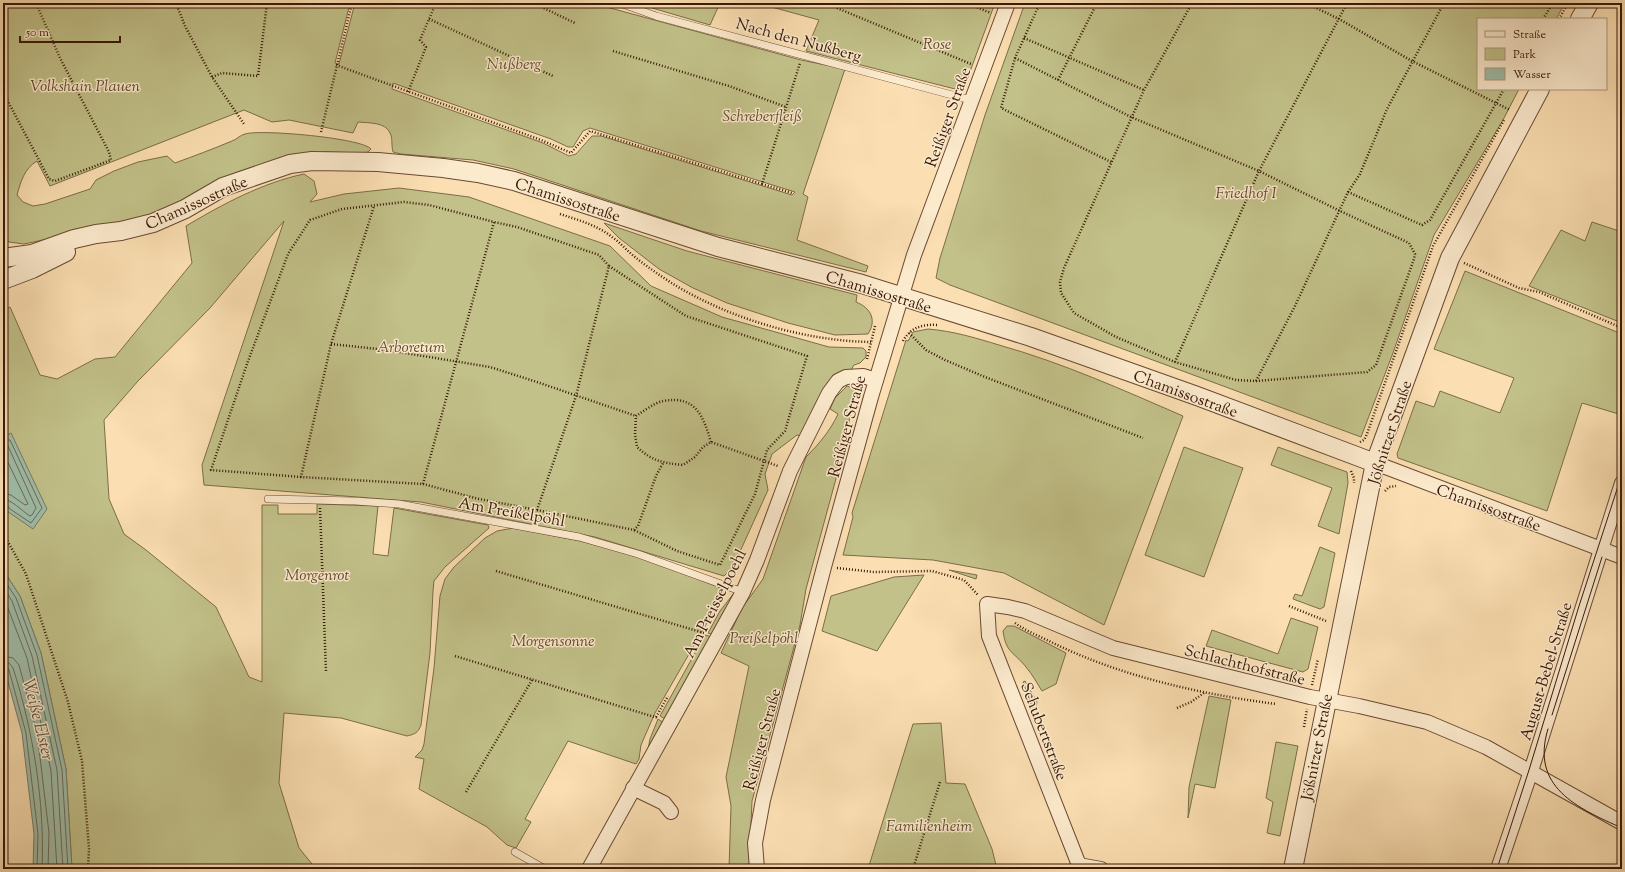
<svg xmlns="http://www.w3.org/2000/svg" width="1625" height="872" viewBox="0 0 1625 872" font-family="'Sorts Mill Goudy',serif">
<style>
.green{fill:#c2c189;stroke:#7d6c48;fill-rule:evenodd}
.water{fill:#9fbda8;stroke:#767b68}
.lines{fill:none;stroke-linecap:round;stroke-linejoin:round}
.shore{stroke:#6c6a58;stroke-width:1}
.service-casing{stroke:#694a32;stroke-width:8}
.minor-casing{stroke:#694a32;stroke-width:16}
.tertiary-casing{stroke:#694a32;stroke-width:20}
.path{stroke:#381807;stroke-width:2.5;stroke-dasharray:1 2;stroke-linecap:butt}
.service{stroke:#fceacd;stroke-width:7}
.minor{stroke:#fceacd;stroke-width:14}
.tertiary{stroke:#fceacd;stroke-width:18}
.tram{stroke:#381807;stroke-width:1}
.labels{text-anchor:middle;stroke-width:3;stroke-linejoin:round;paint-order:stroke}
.street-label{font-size:16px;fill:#381807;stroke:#fceacd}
.park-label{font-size:16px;font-style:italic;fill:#614b2e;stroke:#fceacd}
.water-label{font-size:17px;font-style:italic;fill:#5c523f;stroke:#fceacd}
</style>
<rect width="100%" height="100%" fill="#fbdfb2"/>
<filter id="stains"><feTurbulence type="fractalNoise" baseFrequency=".005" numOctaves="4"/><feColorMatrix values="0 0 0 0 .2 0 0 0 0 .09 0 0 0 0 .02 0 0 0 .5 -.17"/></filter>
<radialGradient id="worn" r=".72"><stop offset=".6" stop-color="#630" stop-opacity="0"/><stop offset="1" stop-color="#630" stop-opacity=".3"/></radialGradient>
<!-- green -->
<g class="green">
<path d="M3,3H350L335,63L339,64L355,3H592L801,60L845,69L803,194L808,197L797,240L868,266L866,272L701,231L514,169L473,160L401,154L393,152C391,145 393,138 390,133C386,122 368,123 358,122L353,133L289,120L272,122L244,110L50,186L37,161C24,169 21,181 17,195L23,202L33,206L45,204L90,189L96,180L114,171L138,162L167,156L175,163C194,156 213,149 232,141C236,140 240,135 245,134C260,129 362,138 371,149L368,152L360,153L327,152L295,154L229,176L197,194L155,213L117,224L24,244L9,242L3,237ZM393,83L551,139L568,147H573L583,131L590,128L795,192L792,195L601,136H592L576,154L569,156L543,143L392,89Z"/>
<path d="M635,3H720L710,25Z"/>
<path d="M757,3H995L963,91L806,51L819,20Z"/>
<path d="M1025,3H1565L1556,19H1478V89H1519L1503,120L1434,235L1393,353L1361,437L950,285L936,278L940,258L985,115Z"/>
<path d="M304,174L314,181L317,194L310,202L344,194L399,188L469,197L610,246L651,286L722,317L829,347L863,348L866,351V357L860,363L854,365L851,370L832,379L817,401L801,436L797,435L772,454L765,474L768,490L733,567L724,576L595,537L421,502L204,485L202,465L284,221L210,308L138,381L104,420L109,499L124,534L146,550L216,607L249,677L262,682V505H278V514H317V504L378,506L373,554L388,556L394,508L488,525L489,528L445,567L434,581L433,591L430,653L421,725C418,733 415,734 407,736L341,718L284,713L279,783L299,848L312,864V869H72L66,769L41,653L20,596L3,570V311L10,307L40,375L57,379L95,359L115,357L192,263L186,226C223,204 262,183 304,174Z"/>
<path d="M1592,222L1622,232V323L1529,286L1561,230L1585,241Z"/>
<path d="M604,223L687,251L857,295L856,302C871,308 877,320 868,334L835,335L788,323L727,303L693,288L659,269L619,238Z"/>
<path d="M1465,271L1622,334V415L1582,403L1547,511L1398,458L1397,454L1416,401L1434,407L1440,391L1500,413L1514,378L1434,349Z"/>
<path d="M928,329C953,331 976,338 999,345C1063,363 1123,390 1183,416L1104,625L1004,573L933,560L843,555L853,517L852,513L906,340L908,341L913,332Z"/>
<path d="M847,386L853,388L856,390L837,475L806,589L800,625L752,801L749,869H729L731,806L726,777L749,666L721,653L742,608L763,579L806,457C819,444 830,431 838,414L830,409L835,398Z"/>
<path d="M1184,447L1243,468L1204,577L1145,555Z"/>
<path d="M1278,447L1347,472L1348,483L1339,534L1318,526L1332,488L1271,465Z"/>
<path d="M513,528L580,541L639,556L726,590L655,713L641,745L639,759L636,764L568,741L525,819L531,822L516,848L507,845L487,827L419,789L424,759L415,757L422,750L424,744L434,668L440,596L445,579L454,567L485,538L497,531Z"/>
<path d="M1320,547L1335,553L1324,607L1320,609L1293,599L1295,594L1302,596Z"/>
<path d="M949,570L977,575L976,579Z"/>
<path d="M924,575L877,651L822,631L831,596L894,577Z"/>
<path d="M734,593L736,595L714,635L708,633L720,611Z"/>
<path d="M1291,618L1318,627L1308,669L1303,672L1206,646L1212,630L1278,654Z"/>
<path d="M1007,626H1014L1066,653L1056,684L1042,691C1037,683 1032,674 1026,667C1013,651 1006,653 1003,631Z"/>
<path d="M705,635L712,637L665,719L660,716Z"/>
<path d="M1025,681L1037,702L1034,712L1023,682Z"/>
<path d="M1209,696L1231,700L1215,788L1195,784L1188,818L1189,787Z"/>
<path d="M658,719L664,723L648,749L650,739Z"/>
<path d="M941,723L946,783L965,784L992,849L997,869H868L913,724Z"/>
<path d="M1276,742L1298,746L1280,836L1267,833L1273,802L1266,798Z"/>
</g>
<!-- water -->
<g class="water">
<path d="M11,433L47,509L33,529L7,511L3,505V437Z"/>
<path d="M3,570L20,596L41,653L66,769L72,869H33L34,834L22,733L3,664Z"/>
</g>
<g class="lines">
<!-- shore -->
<g class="shore">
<path d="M3,440H10L42,508L31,523L10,509L7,505L3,504"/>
<path d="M3,445L8,446L36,508L32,515L30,516C22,511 11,499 3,499"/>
<path d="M3,452L28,504L25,505L11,495L3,493"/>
<path d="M3,578L16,598L37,655L62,770L68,869"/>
<path d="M3,587L12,601L32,656L57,770L63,869"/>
<path d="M3,598L6,603L27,658L51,771L57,869"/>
<path d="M3,656L13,658L19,665L37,732L49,833L48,869"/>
<path d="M3,662L9,663L13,668C33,730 45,803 42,869"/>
<path d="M3,667H7L9,670L26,733L38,834L37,869"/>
</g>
<!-- service casing -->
<g class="service-casing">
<g id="service">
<path d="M620,3L656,16L971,100"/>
<path d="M268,499L355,501L399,504L579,537L638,554L743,592"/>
<path d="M515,852L545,869"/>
</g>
</g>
<!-- minor casing -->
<g class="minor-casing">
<g id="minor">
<path d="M1375,463L1622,557"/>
<path d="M633,788L664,803L671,812"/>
<path d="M1079,865L1101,869"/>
<path d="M589,869L743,592L757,560L790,471L829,393L838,381L846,377L863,376L876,380"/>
<path d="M757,869L755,843L763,800L824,567L871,397L914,255L1008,3"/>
<path d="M1080,869L1079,865L989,636L987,604L1008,607L1025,611L1113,648L1310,697L1359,706L1427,722L1486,747L1622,823"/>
<path d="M1498,869L1531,771L1622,483"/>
</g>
</g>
<!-- tertiary casing -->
<g class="tertiary-casing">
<g id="tertiary">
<path d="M1580,19L1589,3"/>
<path d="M3,258L32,254L74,239L96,234L121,231L153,223L185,209L223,187L290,164L312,161L378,162L443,168L478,173L514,181L718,247L862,284L1031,337L1197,396L1375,463"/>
<path d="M3,280L32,269L66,252"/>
<path d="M1293,869L1375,463L1450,258L1540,89"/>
</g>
</g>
<!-- path -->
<g class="path">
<path d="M176,3L185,26L212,77L244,124"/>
<path d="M533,3L575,23"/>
<path d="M966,3L991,13"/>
<path d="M1040,3L1015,58L1001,108L1111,162"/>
<path d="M1192,3L1144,90L1064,268L1060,282L1061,293L1074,313L1116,337L1175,362L1236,380L1256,381L1367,372L1376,365L1414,259L1415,254L1409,243L1340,211L1259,171L1347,3"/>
<path d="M1306,3L1339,19L1412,61L1510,110"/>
<path d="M837,8L971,64"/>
<path d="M429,19L553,76"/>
<path d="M1543,19L1553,3"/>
<path d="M1559,19L1568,3"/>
<path d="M1024,38L1144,90"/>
<path d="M613,51L729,86L786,107"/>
<path d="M1015,58L1131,117L1259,171L1175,362"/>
<path d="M336,65L541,140L571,153L590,131L762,184L800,63"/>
<path d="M212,77L222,73L258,76L267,3"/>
<path d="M1058,80L1097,3"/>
<path d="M3,92L49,179L55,181L111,160L109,152L60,58L36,3"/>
<path d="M408,92L426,47L420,40L436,3"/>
<path d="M321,132L352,3"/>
<path d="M762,184L792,193"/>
<path d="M1348,192L1422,225L1430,220L1504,89"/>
<path d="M560,214C578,220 597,225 612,237C621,243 627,251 635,257C646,266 658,274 670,282C727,318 804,341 871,342"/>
<path d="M1464,263L1519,288L1539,292L1622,328"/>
<path d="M609,266L686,316L807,356L785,431L767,450L755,494L720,565L677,551L634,530"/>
<path d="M909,333L926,350L945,360L985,377L1143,438"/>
<path d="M903,341C911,327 923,324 938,325"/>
<path d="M331,344L387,350L490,367L537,382L636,416"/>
<path d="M867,359L875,326"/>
<path d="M1256,381L1295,306L1348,192L1360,174L1387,109L1444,3"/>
<path d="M711,442C703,416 696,395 663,401C654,403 644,411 636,416L635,434L637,447C652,461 663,463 683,465L695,457L703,447L711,442L778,466"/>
<path d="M1360,442L1364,440L1367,434L1433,246L1504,120"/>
<path d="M1351,471L1354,478V483"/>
<path d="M301,477L211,470L247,364L288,254L310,220L342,209L404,202L429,205L494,222L423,484L301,477L331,344L374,206"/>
<path d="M423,484L479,499L537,510L576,396L609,266L599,255L517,227L494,222"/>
<path d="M1385,491L1389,487L1396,486"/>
<path d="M320,508L326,672"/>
<path d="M537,510L634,530L638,526L656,476L663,463"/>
<path d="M3,533L26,574L68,702L82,761L89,849L88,869"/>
<path d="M837,568L874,572L932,571L964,580L978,595"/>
<path d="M496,571L704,633L705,632"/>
<path d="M1289,606L1326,621"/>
<path d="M1015,623C1026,631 1039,636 1051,642C1120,676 1199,694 1276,704"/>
<path d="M455,656L658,718"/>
<path d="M1312,685L1318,659"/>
<path d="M1177,708L1191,702L1204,693"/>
<path d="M656,717L668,696"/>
<path d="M1304,727L1307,709"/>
<path d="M466,792L532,680"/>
<path d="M913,869L940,782"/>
</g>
<!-- service -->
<use href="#service" class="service"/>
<!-- minor -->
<use href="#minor" class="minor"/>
<!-- tertiary -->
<use href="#tertiary" class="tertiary"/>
<!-- tram -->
<g class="tram">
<path d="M1552,715L1602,557"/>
<path d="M1548,729C1530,787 1577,808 1622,828"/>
<path d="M1497,869L1529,770L1579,606L1622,474"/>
</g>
</g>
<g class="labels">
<!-- street labels -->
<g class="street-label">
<text transform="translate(799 39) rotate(15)" y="6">Nach den Nußberg</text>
<text transform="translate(947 117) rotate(-70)" y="6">Reißiger Straße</text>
<text transform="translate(568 199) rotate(18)" y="6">Chamissostraße</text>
<text transform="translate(196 202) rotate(-24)" y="6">Chamissostraße</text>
<text transform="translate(879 291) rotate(17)" y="6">Chamissostraße</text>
<text transform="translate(1186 393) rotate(20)" y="6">Chamissostraße</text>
<text transform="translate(846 426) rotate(-75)" y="6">Reißiger Straße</text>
<text transform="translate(1389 432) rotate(-72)" y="6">Jößnitzer Straße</text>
<text transform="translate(1489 507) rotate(20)" y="6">Chamissostraße</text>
<text transform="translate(512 511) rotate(10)" y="6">Am Preißelpöhl</text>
<text transform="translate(714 603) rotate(-63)" y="6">Am Preisselpoehl</text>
<text transform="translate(1245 664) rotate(14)" y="6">Schlachthofstraße</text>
<text transform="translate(1545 671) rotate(-73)" y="6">August-Bebel-Straße</text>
<text transform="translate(1045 731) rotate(69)" y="6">Schubertstraße</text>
<text transform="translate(761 739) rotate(-75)" y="6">Reißiger Straße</text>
<text transform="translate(1316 747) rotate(-79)" y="6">Jößnitzer Straße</text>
</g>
<!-- park labels -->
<g class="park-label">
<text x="937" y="49">Rose</text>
<text x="514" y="69">Nußberg</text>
<text x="85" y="91">Volkshain Plauen</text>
<text x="762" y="121">Schreberfleiß</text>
<text x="1246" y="198">Friedhof I</text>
<text x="411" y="352">Arboretum</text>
<text x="317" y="580">Morgenrot</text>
<text x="764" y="643">Preißelpöhl</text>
<text x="553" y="646">Morgensonne</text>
<text x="929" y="831">Familienheim</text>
</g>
<!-- water labels -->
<g class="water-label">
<text transform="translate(39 719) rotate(76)" y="6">Weiße Elster</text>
</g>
</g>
<!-- margin -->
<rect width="1625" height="872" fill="none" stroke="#fbdfb2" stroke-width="16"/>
<rect x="4" y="4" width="1617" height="864" fill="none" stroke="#381807" stroke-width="2"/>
<rect x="8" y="8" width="1609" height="856" fill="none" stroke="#381807"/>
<!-- legend -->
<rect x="1477" y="18" width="130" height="72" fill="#fceacd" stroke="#ae967e"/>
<rect x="1485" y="31" width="20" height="6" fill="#fceacd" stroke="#ae967e"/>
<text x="1513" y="38" font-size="12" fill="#381807">Straße</text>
<rect x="1485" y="48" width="20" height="12" fill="#c2c189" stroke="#ae967e"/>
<text x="1513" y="58" font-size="12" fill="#381807">Park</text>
<rect x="1485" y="68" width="20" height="12" fill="#9fbda8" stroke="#ae967e"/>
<text x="1513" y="78" font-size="12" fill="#381807">Wasser</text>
<!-- scale -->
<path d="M20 36v6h100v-6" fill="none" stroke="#381807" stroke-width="2"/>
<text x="26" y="36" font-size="12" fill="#381807" stroke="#fceacd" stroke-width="3" paint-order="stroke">50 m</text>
<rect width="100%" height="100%" filter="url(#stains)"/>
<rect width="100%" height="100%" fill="url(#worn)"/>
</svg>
